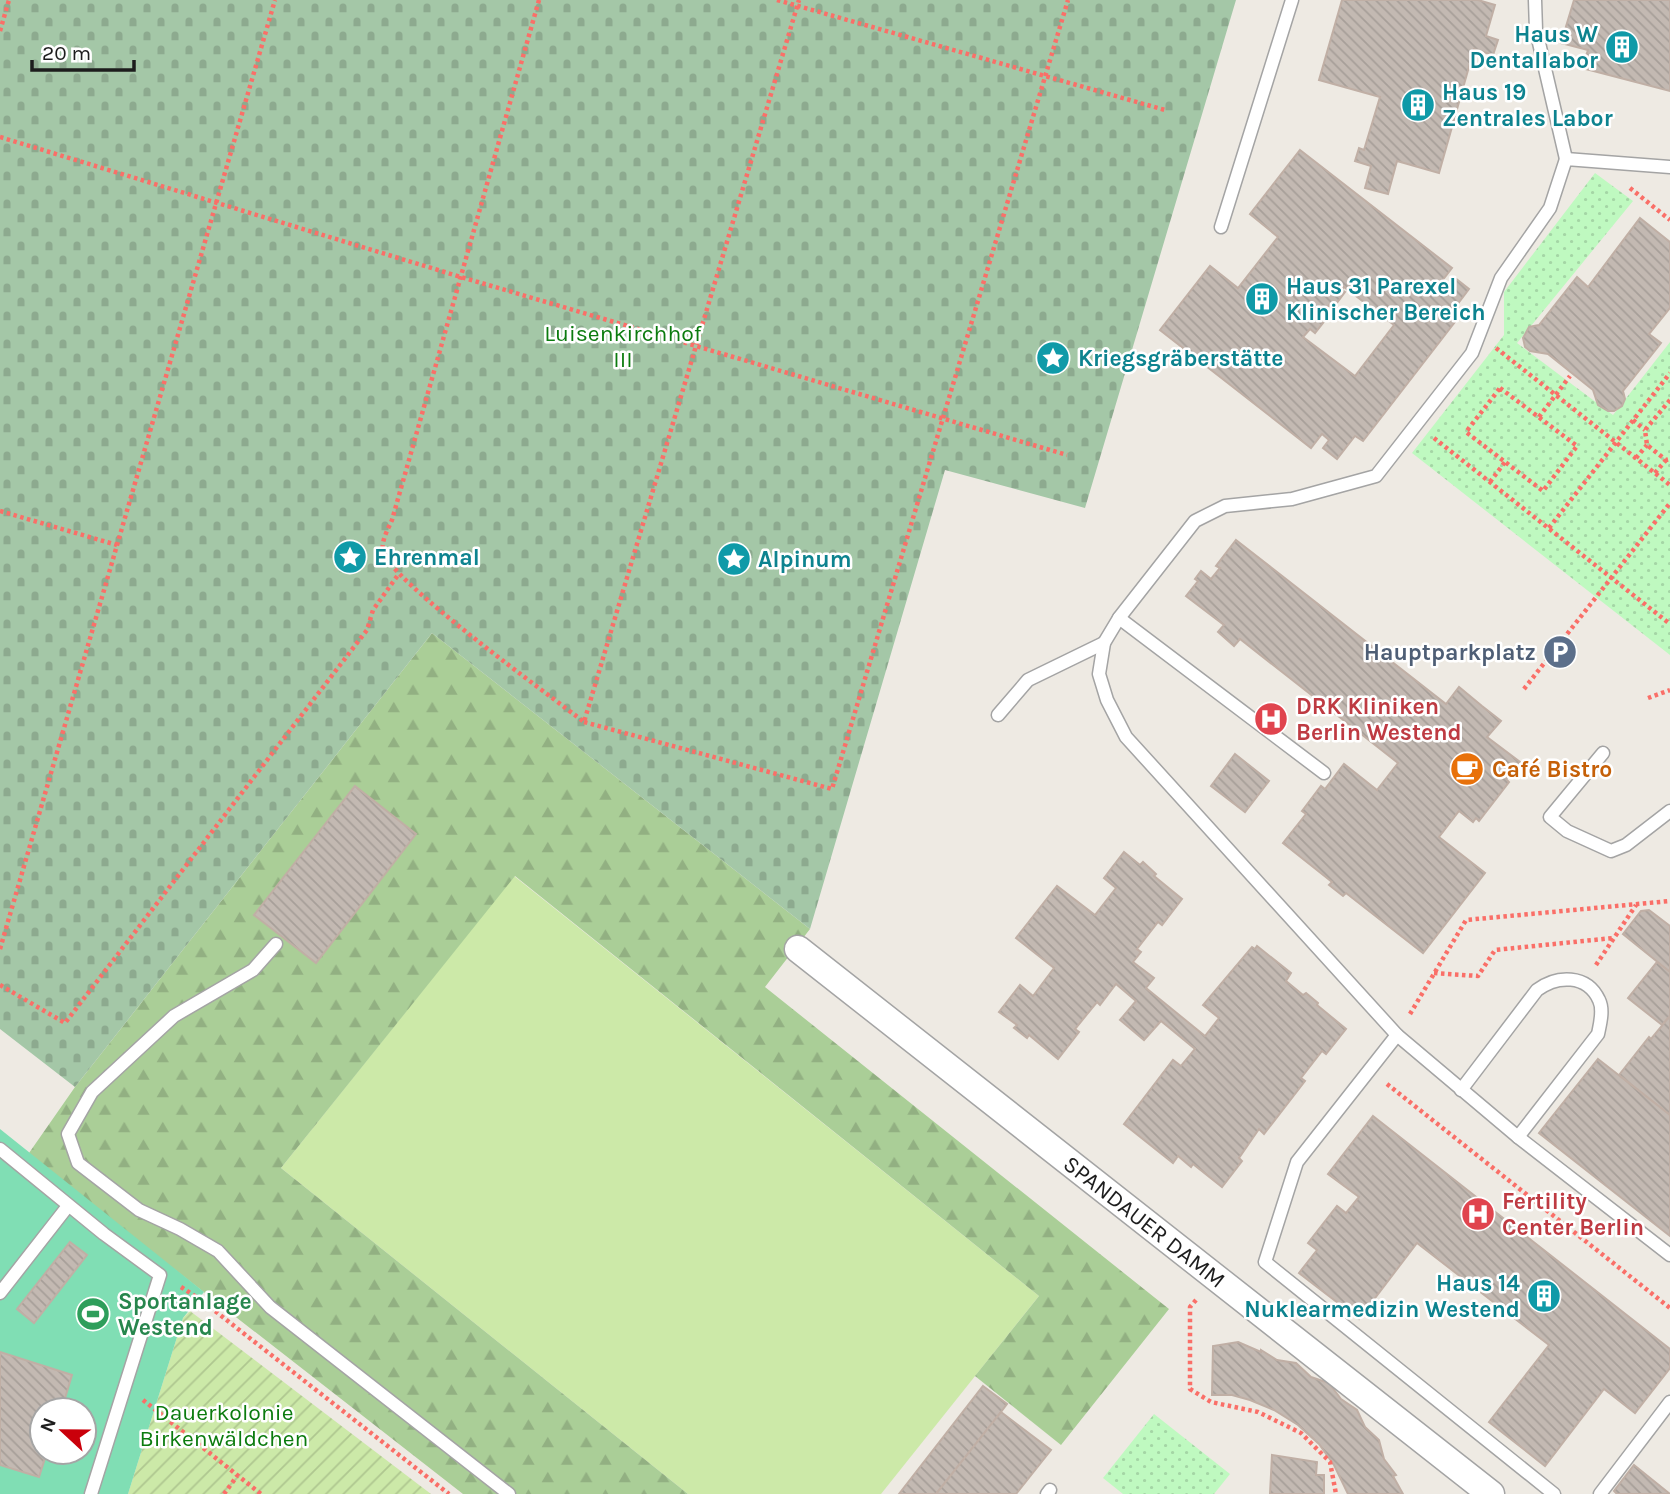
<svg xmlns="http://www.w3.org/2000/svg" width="1670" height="1494" viewBox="0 0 1670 1494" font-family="Karla,sans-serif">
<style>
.grass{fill:#cce9a8}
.forest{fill:url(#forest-firs)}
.cemetery{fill:url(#cemetery-stones)}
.park{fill:url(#park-dots)}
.garden{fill:url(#garden-furrows)}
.pitch{fill:#80deb4;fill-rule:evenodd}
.building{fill:url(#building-back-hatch);stroke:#c0afa5;stroke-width:2;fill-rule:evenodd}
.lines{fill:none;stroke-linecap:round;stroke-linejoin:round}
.lane-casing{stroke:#a4a4a4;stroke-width:15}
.street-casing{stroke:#a4a4a4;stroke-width:29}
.path{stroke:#fa6f68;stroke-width:4.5;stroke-dasharray:3.5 3.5;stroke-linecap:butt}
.lane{stroke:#fff;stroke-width:12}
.street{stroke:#fff;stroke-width:26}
.labels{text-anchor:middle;stroke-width:5;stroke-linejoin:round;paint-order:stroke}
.culture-label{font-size:23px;font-weight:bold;fill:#0d838f;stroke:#fff;text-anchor:start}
.park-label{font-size:23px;fill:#0b7b0e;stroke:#fff}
.service-label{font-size:23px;font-weight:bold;fill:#4e5e75;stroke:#fff;text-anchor:end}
.health-label{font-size:23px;font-weight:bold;fill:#be3a42;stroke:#fff;text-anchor:start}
.food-label{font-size:23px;font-weight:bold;fill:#c56008;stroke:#fff;text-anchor:start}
.street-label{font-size:23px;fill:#1d1d1d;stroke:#fff}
.leisure-label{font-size:23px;font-weight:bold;fill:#27864d;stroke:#fff;text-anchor:start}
</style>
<defs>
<pattern id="forest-firs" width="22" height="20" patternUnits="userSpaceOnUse" patternTransform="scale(1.75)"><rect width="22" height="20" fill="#aace97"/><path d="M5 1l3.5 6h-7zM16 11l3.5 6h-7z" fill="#92b082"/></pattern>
<pattern id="cemetery-stones" width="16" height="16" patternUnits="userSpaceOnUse" patternTransform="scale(1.75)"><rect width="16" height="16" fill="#a4c7a7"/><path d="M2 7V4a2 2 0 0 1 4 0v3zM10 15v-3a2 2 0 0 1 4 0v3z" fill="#8daa8f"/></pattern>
<pattern id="park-dots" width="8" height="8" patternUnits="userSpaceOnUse" patternTransform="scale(1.75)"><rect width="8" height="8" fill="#bff9c0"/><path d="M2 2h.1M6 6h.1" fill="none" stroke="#a4d5a5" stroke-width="1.8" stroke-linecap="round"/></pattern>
<pattern id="garden-furrows" width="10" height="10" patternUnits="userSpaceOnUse" patternTransform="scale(1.75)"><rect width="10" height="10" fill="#cce9a8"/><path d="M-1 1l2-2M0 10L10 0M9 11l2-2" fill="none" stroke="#afc790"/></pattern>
<pattern id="building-back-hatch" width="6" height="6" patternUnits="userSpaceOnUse" patternTransform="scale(1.75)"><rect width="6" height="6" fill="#c3b9b2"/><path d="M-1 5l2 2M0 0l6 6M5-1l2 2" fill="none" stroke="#a79f99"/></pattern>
</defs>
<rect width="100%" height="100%" fill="#eeeae3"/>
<!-- grass -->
<path class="grass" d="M514,876L1039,1296L881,1494H688L281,1168Z"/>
<!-- forest -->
<path class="forest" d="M432,633L810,929L765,987L1169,1309L1061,1445L975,1376L1039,1296L515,876L281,1168L688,1494H463L114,1222L29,1153L75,1087Z"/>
<!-- cemetery -->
<path class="cemetery" d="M0,0H1236L1085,508L945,470L810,929L432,633L75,1087L0,1029Z"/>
<!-- park -->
<g class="park">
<path d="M1595,173L1633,201L1517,343L1613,415L1670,342V655L1412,453L1504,335V292Z"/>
<path d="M1154,1414L1230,1474L1214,1494H1123L1103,1478Z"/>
</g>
<!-- garden -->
<path class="garden" d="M190,1311L431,1494H128L183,1318Z"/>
<!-- pitch -->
<path class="pitch" d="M0,1129L204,1292L183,1318L128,1494H0ZM42,1410H84V1452H42Z"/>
<!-- building -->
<g class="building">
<path d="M1342,0H1478L1495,5L1486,36L1498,40L1493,55L1474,49L1439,173L1397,161L1388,194L1365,188L1371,166L1355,161L1359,148L1364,150L1380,97L1319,80Z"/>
<path d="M1574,0H1670V91L1582,68L1588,50L1561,43Z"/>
<path d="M1300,150L1452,268L1442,281L1449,286L1455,278L1469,289L1451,313L1458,318L1363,441L1355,436L1337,459L1323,448L1329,440L1322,434L1311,448L1160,330L1210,266L1238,288L1278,237L1250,214ZM1344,287L1394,325L1355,376L1303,337L1310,329L1315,333L1327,318L1322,314L1329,305L1333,308L1345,292L1342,290Z"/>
<path d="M1640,218L1670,242V308L1649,334L1661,343L1623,391L1625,399L1622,406L1614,411H1608L1598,405L1593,390L1548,354L1530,351L1525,347L1523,338L1529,327L1539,325L1577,277L1588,287Z"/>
<path d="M1236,540L1446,704L1459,687L1482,706L1501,721L1487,737L1520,762L1506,779L1509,782L1479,821L1476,818L1473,822L1459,811L1439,837L1485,873L1423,953L1346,893L1343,896L1329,885L1332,882L1283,843L1306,814L1302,811L1305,807L1321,786L1325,789L1344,764L1377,790L1398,763L1240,639L1234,646L1218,632L1224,625L1186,596L1198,581L1195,579L1201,571L1211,579L1220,568L1216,566Z"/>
<path d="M1235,754L1269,781L1245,812L1211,786Z"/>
<path d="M355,786L416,834L316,963L254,915Z"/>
<path d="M1124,852L1140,865L1143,862L1156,874L1154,876L1182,899L1162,925L1158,922L1137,949L1141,952L1133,962L1154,978L1146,988L1205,1036L1219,1018L1203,1005L1252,947L1255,949L1257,946L1291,973L1286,981L1303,995L1306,993L1318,1003L1317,1005L1346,1029L1326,1054L1322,1051L1301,1078L1305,1081L1264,1134L1259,1129L1239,1158L1242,1161L1222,1187L1193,1164L1191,1167L1178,1156L1173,1163L1124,1124L1173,1060L1181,1066L1195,1049L1161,1021L1144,1040L1120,1020L1136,1001L1116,984L1100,1005L1097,1002L1075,1029L1079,1032L1058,1059L1029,1035L1027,1038L1014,1028L1017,1025L999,1012L1020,985L1033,996L1054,968L1016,938L1057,886L1095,915L1116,888L1104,878Z"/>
<path d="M1649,910L1670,926V972L1623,934L1641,911Z"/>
<path d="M1657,962L1670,972V1016L1662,1025L1628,998Z"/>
<path d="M1670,1016V1115L1619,1075L1649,1037L1651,1039Z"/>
<path d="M1598,1059L1670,1115V1236L1539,1133Z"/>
<path d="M1373,1116L1670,1349V1368L1635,1413L1604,1389L1545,1466L1489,1422L1549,1345L1417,1243L1359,1319L1299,1273L1317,1250L1308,1243L1337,1206L1346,1213L1359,1197L1328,1174Z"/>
<path d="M70,1242L87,1255L34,1323L17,1309Z"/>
<path d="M1238,1342L1261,1352V1350L1277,1360L1296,1363L1311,1377L1329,1383L1341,1399L1357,1410L1365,1427L1379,1440L1384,1459L1396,1475L1393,1476L1403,1494H1348L1334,1465L1319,1444L1298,1425L1274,1410L1250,1400L1232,1395H1212L1213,1346Z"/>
<path d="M0,1352L72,1375L63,1405L70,1410H42V1452H47L39,1477L0,1465Z"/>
<path d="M983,1386L1007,1404L1001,1412L936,1494H899Z"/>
<path d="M1001,1412L1051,1450L1016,1494H936Z"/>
<path d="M1272,1455L1317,1462L1316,1475H1324V1494H1270Z"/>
<path d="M1634,1465L1670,1494H1617L1614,1491Z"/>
</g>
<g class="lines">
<!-- lane casing -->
<g class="lane-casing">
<g id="lane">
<path d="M1535,0L1536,30L1566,159"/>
<path d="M1670,167L1566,159L1550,208L1501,278L1472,353L1376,476L1292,499L1225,506L1195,521L1119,618L1104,643L1099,674L1107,700L1126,737L1397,1035L1518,1137L1670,1255"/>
<path d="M1221,227L1292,0"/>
<path d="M1119,618L1324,773"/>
<path d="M998,715L1028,680L1104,643"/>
<path d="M1603,753L1550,817L1567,831L1611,851L1626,845L1670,811"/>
<path d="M276,944L253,970L174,1016L92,1092L68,1134L78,1163L139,1210L180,1229L218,1251L270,1307L509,1494"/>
<path d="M1397,1035L1297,1162L1265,1262L1554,1494"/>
<path d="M1461,1090L1537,990C1557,975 1587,974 1599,1000C1604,1010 1600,1024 1598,1034L1518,1137"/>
<path d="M0,1149L104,1234L160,1275L91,1494"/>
<path d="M0,1293L68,1206"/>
<path d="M1047,1494L1050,1490"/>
<path d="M1600,1494L1670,1402"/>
</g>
</g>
<!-- street casing -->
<g class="street-casing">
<g id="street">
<path id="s1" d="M798,949L1491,1494"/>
</g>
</g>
<!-- path -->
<g class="path">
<path d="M539,0L392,520C388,529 381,541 383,551C388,579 552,697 584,722L799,0"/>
<path d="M777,0L1165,110"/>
<path d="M0,31L9,0"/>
<path d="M0,137L461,277L1067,455"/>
<path d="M1630,188L1670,220"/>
<path d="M1496,348L1670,485"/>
<path d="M1500,388L1577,446L1543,491L1466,432Z"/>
<path d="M1670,400L1645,430L1647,445L1666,460L1670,459"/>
<path d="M1539,417L1570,376"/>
<path d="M1633,420L1645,430"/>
<path d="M1434,438L1670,624"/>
<path d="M1636,458L1647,445"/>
<path d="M1655,473L1666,460"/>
<path d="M1490,482L1505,462"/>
<path d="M0,511L117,545"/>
<path d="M1549,528L1670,373"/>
<path d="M1524,689L1670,503"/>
<path d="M1648,698L1670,690"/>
<path d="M584,722L832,789L1068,0"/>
<path d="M0,949L275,0"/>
<path d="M1596,965L1636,905"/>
<path d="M1434,973L1478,976L1495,950L1613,938"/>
<path d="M0,985L65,1023L367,630L373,610L398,575"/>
<path d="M1410,1014L1466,920L1670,901"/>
<path d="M1387,1084L1670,1308"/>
<path d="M181,1287L201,1300L449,1494"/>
<path d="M1196,1300L1190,1307V1389L1211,1402L1258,1412L1301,1433L1330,1462L1336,1494"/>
<path d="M143,1400L261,1494"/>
<path d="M224,1494L237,1476"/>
</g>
<!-- lane -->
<use href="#lane" class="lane"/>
<!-- street -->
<use href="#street" class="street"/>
</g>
<!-- icons -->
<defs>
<g id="building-disc" transform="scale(1.75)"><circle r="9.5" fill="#0f9aa8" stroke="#fff"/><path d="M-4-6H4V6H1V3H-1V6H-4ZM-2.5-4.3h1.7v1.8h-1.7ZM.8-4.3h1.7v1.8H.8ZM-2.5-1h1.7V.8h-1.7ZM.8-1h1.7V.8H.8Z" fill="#fff"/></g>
<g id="sight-disc" transform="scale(1.75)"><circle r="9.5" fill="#0f9aa8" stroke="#fff"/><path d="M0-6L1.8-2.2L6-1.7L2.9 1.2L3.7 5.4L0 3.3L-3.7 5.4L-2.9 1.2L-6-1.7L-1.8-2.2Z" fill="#fff"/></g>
<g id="parking-disc" transform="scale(1.75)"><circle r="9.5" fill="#5c6f8a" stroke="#fff"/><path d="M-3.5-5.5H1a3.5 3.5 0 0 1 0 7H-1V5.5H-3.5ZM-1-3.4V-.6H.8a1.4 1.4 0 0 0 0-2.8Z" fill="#fff"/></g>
<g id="hospital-disc" transform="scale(1.75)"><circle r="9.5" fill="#e0444e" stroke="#fff"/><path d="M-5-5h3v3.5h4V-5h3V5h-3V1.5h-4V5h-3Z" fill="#fff"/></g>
<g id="cafe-disc" transform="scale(1.75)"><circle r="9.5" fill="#e8710a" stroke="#fff"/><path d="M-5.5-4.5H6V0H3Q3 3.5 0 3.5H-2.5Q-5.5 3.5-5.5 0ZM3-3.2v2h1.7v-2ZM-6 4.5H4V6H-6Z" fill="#fff"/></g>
<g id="stadium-disc" transform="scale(1.75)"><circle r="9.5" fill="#2e9e5b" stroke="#fff"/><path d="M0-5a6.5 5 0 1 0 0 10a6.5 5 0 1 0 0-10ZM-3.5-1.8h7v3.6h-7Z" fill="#fff"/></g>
</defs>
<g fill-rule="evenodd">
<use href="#building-disc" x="1622" y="47"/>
<use href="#building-disc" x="1418" y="105"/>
<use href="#building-disc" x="1262" y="299"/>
<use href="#sight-disc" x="1053" y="358"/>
<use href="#sight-disc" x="350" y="557"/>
<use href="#sight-disc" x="734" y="559"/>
<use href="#parking-disc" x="1560" y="652"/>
<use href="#hospital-disc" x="1271" y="719"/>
<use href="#cafe-disc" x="1467" y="769"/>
<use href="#hospital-disc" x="1478" y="1214"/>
<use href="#building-disc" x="1544" y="1296"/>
<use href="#stadium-disc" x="93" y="1314"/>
</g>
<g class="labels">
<!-- culture labels -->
<g class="culture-label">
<text x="1598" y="42" text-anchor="end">Haus W<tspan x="1598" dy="26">Dentallabor</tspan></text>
<text x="1442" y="100">Haus 19<tspan x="1442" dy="26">Zentrales Labor</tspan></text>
<text x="1286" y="294">Haus 31 Parexel<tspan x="1286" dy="26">Klinischer Bereich</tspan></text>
<text x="1078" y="366">Kriegsgräberstätte</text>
<text x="374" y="565">Ehrenmal</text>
<text x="758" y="567">Alpinum</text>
<text x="1520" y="1291" text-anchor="end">Haus 14<tspan x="1520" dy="26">Nuklearmedizin Westend</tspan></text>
</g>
<!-- park labels -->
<g class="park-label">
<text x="623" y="341">Luisenkirchhof<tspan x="623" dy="26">III</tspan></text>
<text x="224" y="1420">Dauerkolonie<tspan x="224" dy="26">Birkenwäldchen</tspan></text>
</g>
<!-- service labels -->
<g class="service-label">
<text x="1536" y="660">Hauptparkplatz</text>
</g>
<!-- health labels -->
<g class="health-label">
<text x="1296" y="714">DRK Kliniken<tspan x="1296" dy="26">Berlin Westend</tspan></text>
<text x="1502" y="1209">Fertility<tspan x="1502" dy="26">Center Berlin</tspan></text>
</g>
<!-- food labels -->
<g class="food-label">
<text x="1492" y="777">Café Bistro</text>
</g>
<!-- street labels -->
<g class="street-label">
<text dy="8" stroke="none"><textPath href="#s1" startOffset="441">SPANDAUER DAMM</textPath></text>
</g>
<!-- leisure labels -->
<g class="leisure-label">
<text x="118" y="1309">Sportanlage<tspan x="118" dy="26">Westend</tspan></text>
</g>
</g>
<!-- north arrow -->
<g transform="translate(63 1431) rotate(292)"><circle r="33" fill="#ffffff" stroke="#a5a5a5" stroke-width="2"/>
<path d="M0-5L12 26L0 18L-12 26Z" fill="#ca000b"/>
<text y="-10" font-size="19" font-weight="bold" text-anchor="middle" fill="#1d1d1d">N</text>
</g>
<!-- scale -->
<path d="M32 60v10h102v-10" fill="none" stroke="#1d1d1d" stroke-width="3.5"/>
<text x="42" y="60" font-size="21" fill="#1d1d1d" stroke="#ffffff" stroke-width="5" paint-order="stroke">20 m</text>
</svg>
